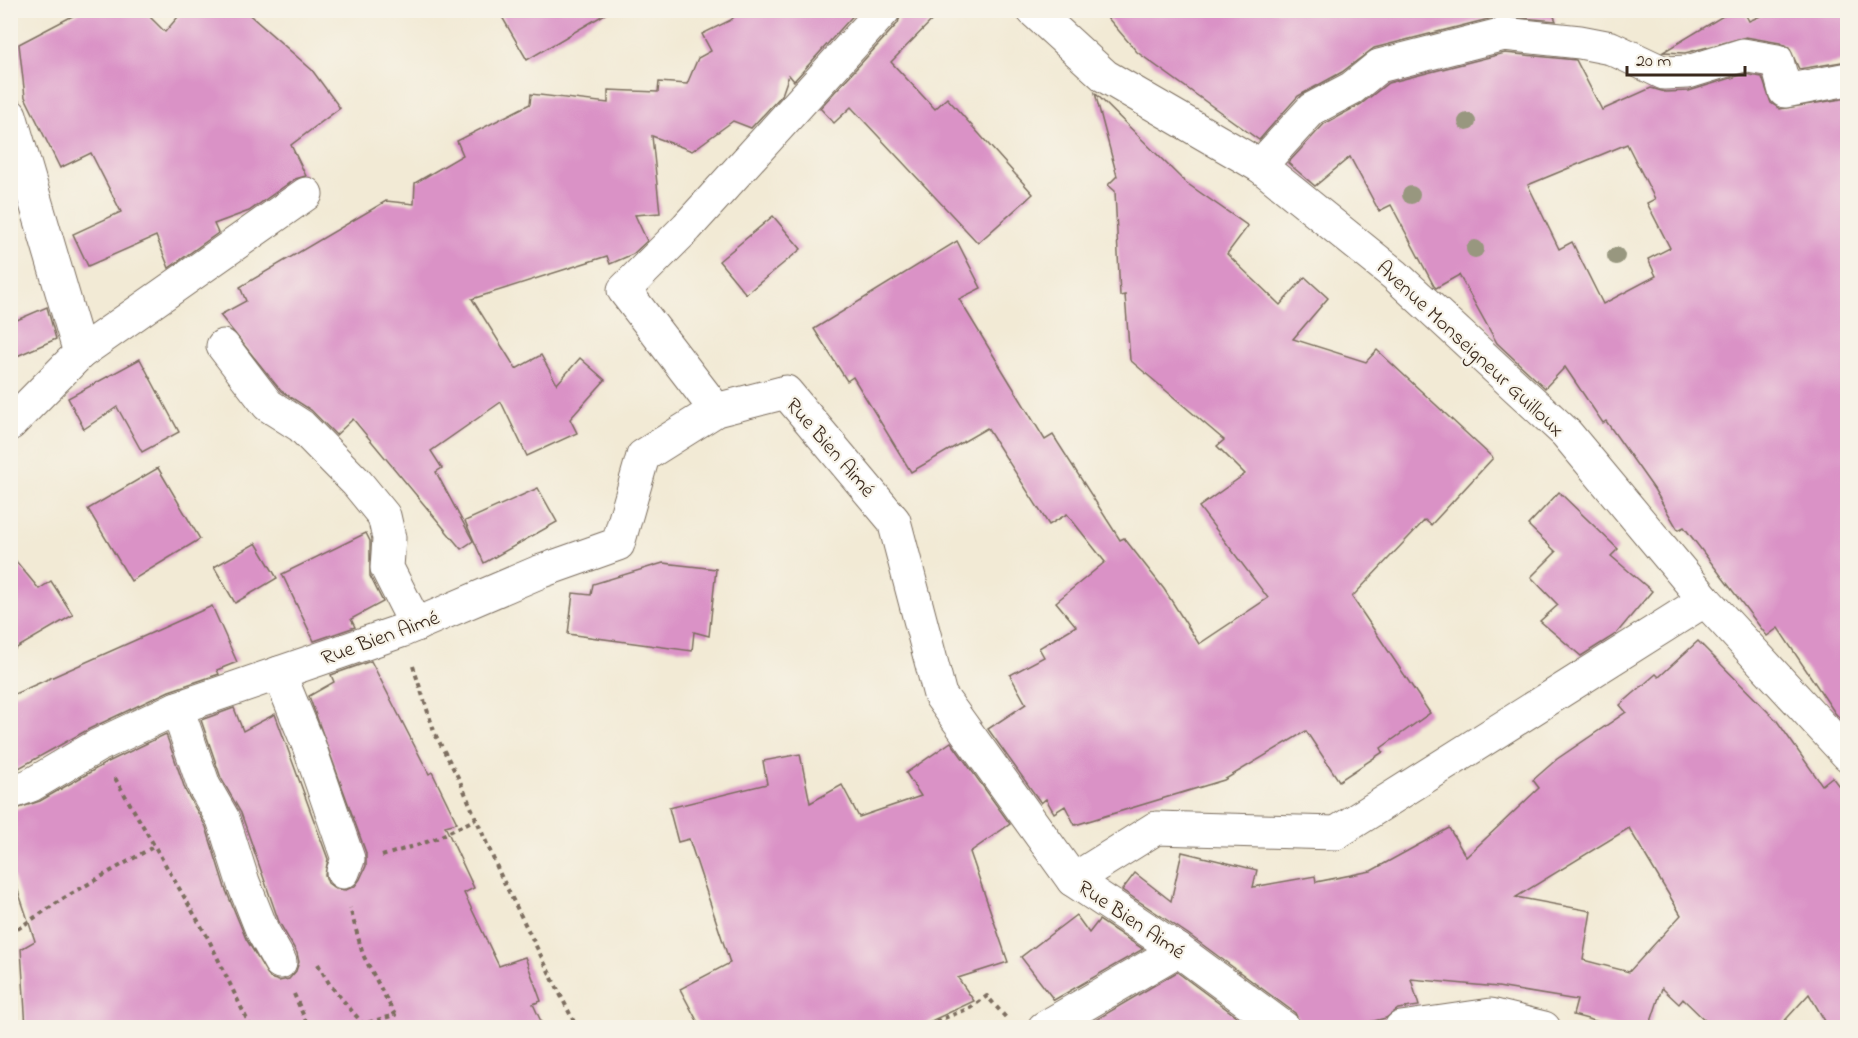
<svg xmlns="http://www.w3.org/2000/svg" width="1858" height="1038" viewBox="0 0 1858 1038" font-family="'Indie Flower',sans-serif">
<style>
.building{fill:#da92c6;fill-rule:evenodd}
.lines{fill:none;stroke-linecap:round;stroke-linejoin:round}
.minor-casing{stroke:#7b6d5e;stroke-width:35}
.path{stroke:#7b6d5e;stroke-width:4;stroke-dasharray:4.5 4.5;stroke-linecap:butt}
.minor{stroke:#fff;stroke-width:33}
.tree{fill:#98977f}
.labels{text-anchor:middle;stroke-width:4.5;stroke-linejoin:round;paint-order:stroke}
.street-label{font-size:21px;fill:#3b2a1e;stroke:#f7f3e8}
</style>
<rect width="100%" height="100%" fill="#f7f3e8"/>
<filter id="ink" filterUnits="userSpaceOnUse"><feTurbulence type="fractalNoise" baseFrequency=".0167" numOctaves="2"/><feDisplacementMap in="SourceGraphic" scale="12" xChannelSelector="R" yChannelSelector="G"/><feConvolveMatrix kernelMatrix="1 2 1 2 8 2 1 2 1" color-interpolation-filters="sRGB"/></filter>
<filter id="wash" filterUnits="userSpaceOnUse"><feTurbulence type="fractalNoise" baseFrequency=".008" numOctaves="4" result="noise"/><feDisplacementMap in="SourceGraphic" scale="24" xChannelSelector="R" yChannelSelector="G"/><feGaussianBlur stdDeviation="1.35" result="paint"/><feColorMatrix in="noise" values="0 0 0 0 0 0 0 0 0 0 0 0 0 0 0 0 0 1.4 0 .05"/><feComposite in="paint" operator="in"/></filter>
<g filter="url(#wash)">
<rect width="100%" height="100%" fill="#f2ead5"/>
<g id="blocks">
<!-- building -->
<g class="building">
<path d="M84,10H143L165,32L184,10H244L312,70L340,108L291,145L306,176L295,179L249,211L214,224L218,233L169,268L156,236L88,266L73,234L121,212L91,153L60,168L25,97L19,44Z"/>
<path d="M498,10H612L527,60Z"/>
<path d="M741,10H858L794,81L789,75L782,95L751,128L733,121L692,151L652,136L660,213L635,215L647,241L633,254L610,264L607,256L472,299L516,369L541,355L557,384L580,358L605,380L570,419L577,433L527,456L501,402L431,451L442,468L436,472L473,541L461,549L353,419L336,435L311,410L281,391L220,315L246,301L240,287L386,201L414,204L415,183L463,155L457,141L530,104L531,94L608,103V90L658,92L659,82L687,84L698,58L711,51L702,34L731,20Z"/>
<path d="M902,10H942L891,62L935,109L947,98L1033,194L978,243L851,107L834,123L820,108L898,23Z"/>
<path d="M1101,10H1551L1556,21L1500,16L1374,48L1342,72L1298,96L1259,140L1137,52Z"/>
<path d="M1733,10H1743L1749,21L1774,10H1848V61L1799,69L1789,47L1780,43L1746,37L1685,53L1663,52Z"/>
<path d="M1505,53L1576,60L1602,110L1651,88L1665,92L1689,91L1744,74L1762,77L1771,103L1780,109L1848,98V727L1835,713L1778,628L1767,636L1684,527L1678,530L1654,489L1606,421L1603,423L1565,367L1545,388L1497,343L1459,275L1436,288L1434,286L1391,205L1379,211L1350,157L1315,186L1288,163L1324,124L1361,104L1388,83ZM1627,144L1655,199L1647,203L1670,248L1648,259L1656,276L1603,304L1572,242L1559,249L1528,185Z"/>
<path d="M1095,93L1185,182L1248,226L1227,254L1280,305L1305,277L1328,298L1293,339L1366,362L1377,350L1493,458L1431,525L1425,520L1352,597L1430,713L1381,748L1383,752L1339,781L1306,731L1224,780L1075,825L1065,806L1054,813L1046,799L1041,803L988,729L1026,704L1010,675L1044,657L1039,648L1076,626L1056,602L1105,562L1067,514L1049,525L987,428L911,472L853,377L847,381L814,329L957,241L981,288L959,299L1045,440L1053,435L1120,540L1124,538L1164,589L1199,644L1268,598L1199,507L1245,474L1217,446L1224,440L1130,360L1125,295L1120,296L1115,191L1108,185L1117,176Z"/>
<path d="M773,216L801,249L746,294L719,261Z"/>
<path d="M47,307L56,339L10,359V323Z"/>
<path d="M140,359L179,432L142,452L117,407L84,429L68,398Z"/>
<path d="M158,468L200,539L131,581L88,509Z"/>
<path d="M538,488L557,522L484,563L465,521Z"/>
<path d="M1559,492L1618,549L1611,556L1652,591L1616,634L1581,656L1540,621L1558,605L1531,577L1556,552L1528,525Z"/>
<path d="M366,533L370,541V576L383,602L351,619L355,627L314,641L282,574Z"/>
<path d="M256,543L277,578L235,603L214,567Z"/>
<path d="M10,554L39,589L51,581L73,615L10,652Z"/>
<path d="M663,563L716,569L709,636L694,632L692,651L568,634L573,593L591,595L593,584Z"/>
<path d="M212,606L237,662L217,670L219,674L169,691L89,729L10,773V696Z"/>
<path d="M1698,641L1777,721L1822,785L1832,777L1848,798V1028H1829L1809,994L1778,1028H1713L1683,999L1679,1004L1662,988L1649,1028H1621L1573,1015L1577,1000L1498,987L1411,979L1419,1006L1398,1009L1386,1018L1345,1028H1302L1295,1013L1188,934L1122,890L1135,873L1171,901L1182,852L1257,870L1253,887L1315,876L1316,882L1371,871L1449,828L1466,857L1539,788L1533,780L1557,759L1626,712L1620,705L1656,674L1659,677ZM1629,828L1681,915L1629,972L1583,960L1591,911L1516,897Z"/>
<path d="M371,661L429,774L432,772L457,823L445,826L474,888L464,893L499,966L525,957L541,1001L533,1004L544,1028H26L21,949L35,941L10,867V811L40,801L106,763L166,734L186,792L206,827L225,888L246,939L270,978L279,981L289,979L296,971L299,962L297,953L279,922L241,813L221,778L201,720L234,708L243,731L275,714L328,859L325,875L328,883L336,889L346,890L355,886L360,879L366,866V853L309,696L334,682L331,675Z"/>
<path d="M951,742L1010,824L970,852L1008,962L958,978L974,1001L916,1028H701L680,989L730,963L689,839L678,842L669,808L767,784L763,761L800,754L810,803L842,785L859,817L921,796L906,773Z"/>
<path d="M1076,915L1089,933L1099,920L1143,949L1054,1000L1021,957Z"/>
<path d="M1177,972L1252,1028H1082Z"/>
</g>
</g>
</g>
<g filter="url(#ink)">
<use href="#blocks" fill-opacity="0" stroke="#7b6d5e" stroke-width="1.5"/>
<g class="lines">
<!-- minor casing -->
<g class="minor-casing">
<g id="minor">
<path d="M1033,10L1105,76L1260,166L1395,275L1566,433L1705,600L1848,755"/>
<path d="M10,115L80,353L10,424"/>
<path d="M1260,166L1312,109L1352,88L1379,66L1504,34L1580,42L1611,48L1664,73L1688,72L1743,55L1777,61L1785,91L1848,79"/>
<path d="M223,346L268,405L301,426L357,483L384,516L389,538L387,568L416,625"/>
<path d="M80,353L306,194"/>
<path d="M716,410L624,290L687,227L884,10"/>
<path d="M279,673L309,746L348,859L343,872"/>
<path d="M177,708L204,786L223,819L243,882L262,930L280,962"/>
<path d="M10,793L31,785L97,746L177,708L401,631L539,572L618,544L643,456L716,410L786,392L894,521L940,695L1073,880L1178,950L1284,1028"/>
<path d="M1073,880L1156,828L1336,833L1705,600"/>
<path d="M1044,1028L1178,950"/>
<path d="M1401,1028L1491,1015L1544,1028"/>
</g>
</g>
<!-- path -->
<g class="path">
<path d="M413,666L435,734L459,779L500,874L577,1028"/>
<path d="M115,778L208,938L251,1028"/>
<path d="M382,856L433,840L476,819"/>
<path d="M10,934L64,898L153,847"/>
<path d="M318,964L330,985L363,1024L395,1015L363,955L350,908"/>
<path d="M10,990L13,991L14,1028"/>
<path d="M294,994L309,1028"/>
<path d="M919,1028L970,1008L987,996L1008,1020"/>
</g>
<!-- minor -->
<use href="#minor" class="minor"/>
</g>
<!-- trees -->
<g class="tree">
<circle cx="1467" cy="122" r="9"/>
<circle cx="1411" cy="195" r="9"/>
<circle cx="1475" cy="249" r="9"/>
<circle cx="1616" cy="256" r="9"/>
</g>
</g>
<g class="labels">
<!-- street labels -->
<g class="street-label">
<text transform="translate(1471 348) rotate(43)" y="7">Avenue Monseigneur Guilloux</text>
<text transform="translate(831 447) rotate(49)" y="7">Rue Bien Aimé</text>
<text transform="translate(380 637) rotate(-20)" y="7">Rue Bien Aimé</text>
<text transform="translate(1132 919) rotate(34)" y="7">Rue Bien Aimé</text>
</g>
</g>
<!-- margin -->
<rect width="1858" height="1038" fill="none" stroke="#f7f3e8" stroke-width="36"/>
<!-- scale -->
<path d="M1627 66v9h118v-9" fill="none" stroke="#3b2a1e" stroke-width="3"/>
<text x="1636" y="66" font-size="18" fill="#3b2a1e" stroke="#f7f3e8" stroke-width="4.5" paint-order="stroke">20 m</text>
</svg>
